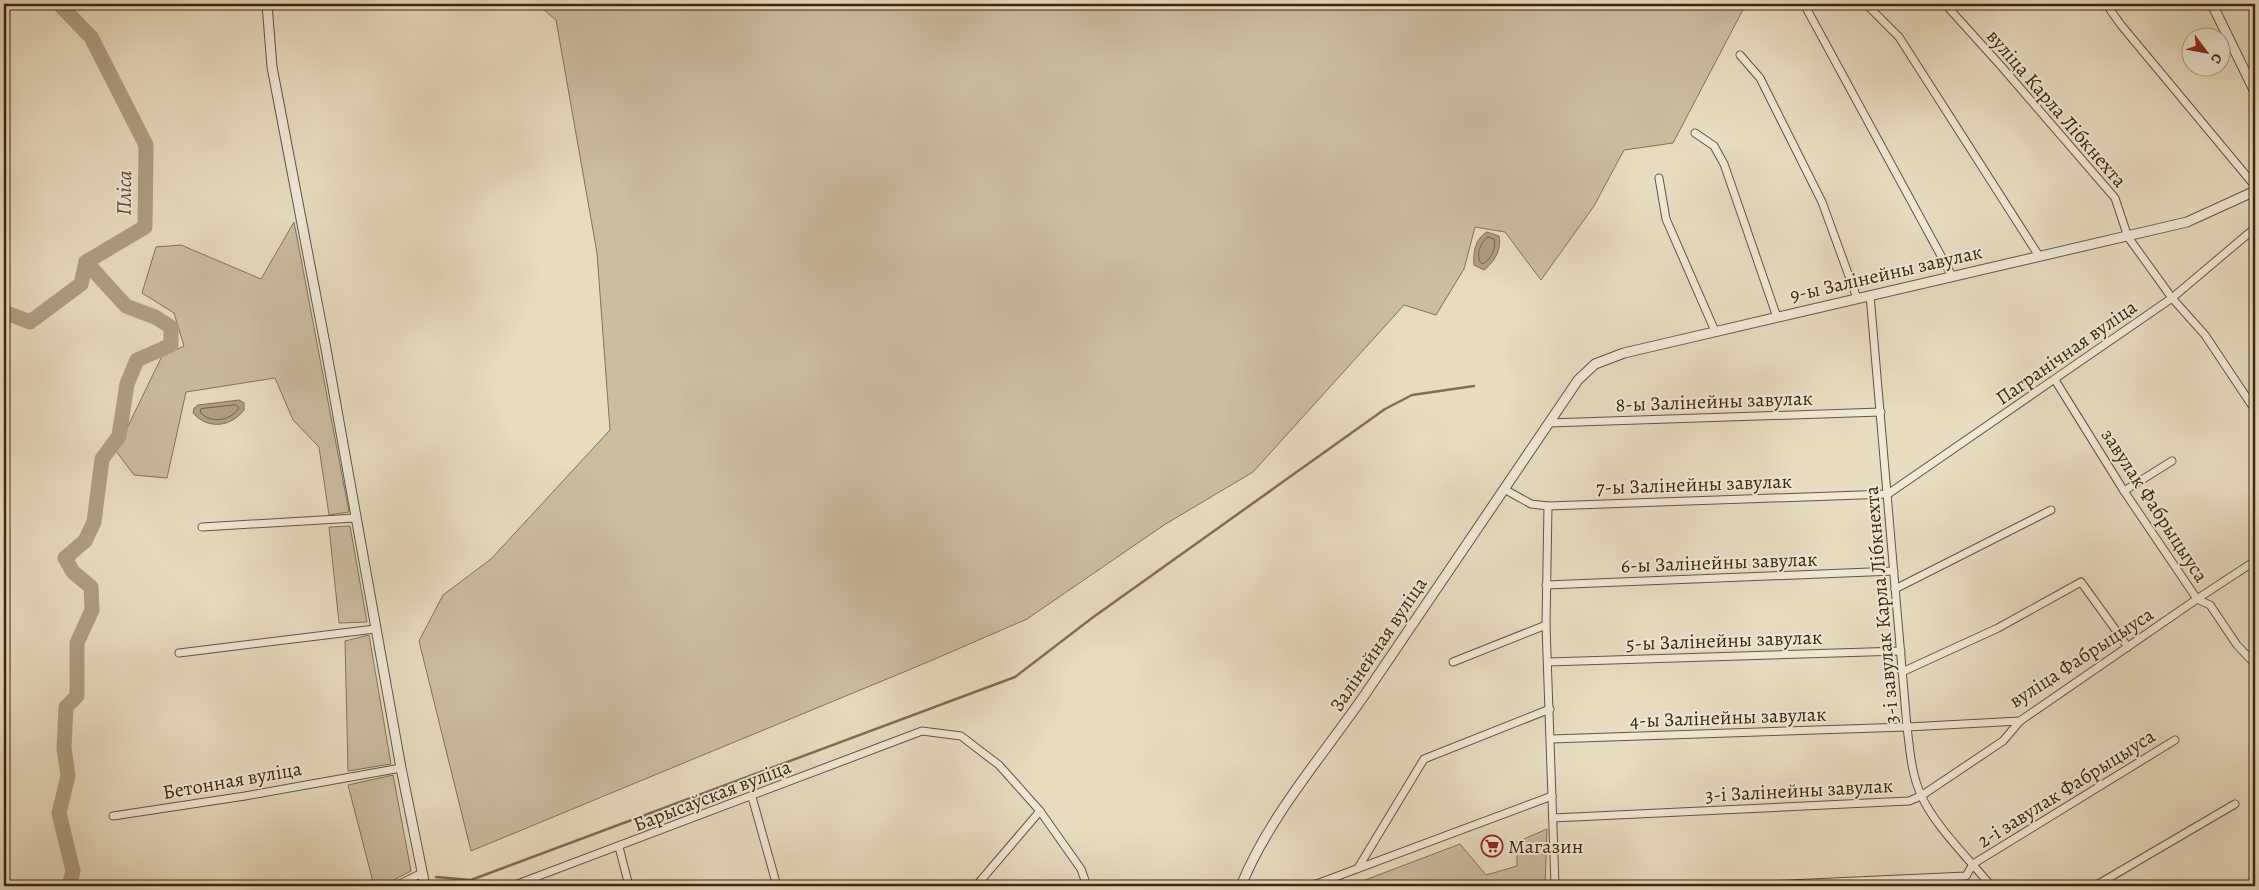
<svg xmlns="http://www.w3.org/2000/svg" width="2259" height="890" viewBox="0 0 2259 890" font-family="Alegreya,serif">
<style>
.green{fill:#cabda2;stroke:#837258}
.water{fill:#ad9e83;stroke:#806e54}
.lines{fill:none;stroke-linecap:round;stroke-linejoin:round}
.shore{stroke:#746248;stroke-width:1}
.stream{stroke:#806e54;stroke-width:2.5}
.river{stroke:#ad9e83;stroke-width:15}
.minor-casing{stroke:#67543a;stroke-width:9}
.tertiary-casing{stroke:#67543a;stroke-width:11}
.minor{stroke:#efe8d6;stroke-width:7}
.tertiary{stroke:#efe8d6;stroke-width:9}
.rail{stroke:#3c260d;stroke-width:2.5;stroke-dasharray:9 9;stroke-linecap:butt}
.labels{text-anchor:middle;stroke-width:4;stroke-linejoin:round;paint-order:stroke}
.street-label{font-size:20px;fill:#3c260d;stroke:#efe8d6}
.poi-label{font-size:20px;fill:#3c260d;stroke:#efe8d6;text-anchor:start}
.water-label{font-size:21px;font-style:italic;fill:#5e4a30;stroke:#efe8d6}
</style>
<rect width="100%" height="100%" fill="#e7dcc0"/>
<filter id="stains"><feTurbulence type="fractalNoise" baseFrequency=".004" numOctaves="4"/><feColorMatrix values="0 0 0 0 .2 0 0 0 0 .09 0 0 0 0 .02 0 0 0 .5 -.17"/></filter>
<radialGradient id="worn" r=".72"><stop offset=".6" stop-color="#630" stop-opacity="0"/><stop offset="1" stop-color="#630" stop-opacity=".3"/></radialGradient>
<!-- green -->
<g class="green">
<path d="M537,4H1746L1673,143L1624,150L1594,206L1541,280L1505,232L1475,227L1464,269L1436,315L1404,305L1253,472L1164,525L1027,619L928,662L471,851L419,641L443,595L491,559L610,430L597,253L556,20Z"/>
<path d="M294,222L349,512L329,515L319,447L293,420L275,378L186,392L167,478L134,475L116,451L162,356L184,346L174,313L142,293L156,247L181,245L261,279Z"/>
<path d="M350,526L367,622L339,623L329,527Z"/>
<path d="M369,635L391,764L348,771L345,641Z"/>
<path d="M393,775L411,871L382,886H374L348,785Z"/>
<path d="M1547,829L1545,886H1349L1460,844L1486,875L1517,866V842Z"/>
</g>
<!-- water -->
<g class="water">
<path d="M1487,232L1499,236C1502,249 1494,263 1484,270L1474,265C1473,252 1475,239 1487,232Z"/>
<path d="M239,400L244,403V410C231,427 208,430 193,413L194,408L198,405Z"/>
</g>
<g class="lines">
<!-- shore -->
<g class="shore">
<path d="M1488,237L1494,239C1497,248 1490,261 1482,264C1475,257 1480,242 1488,237Z"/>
<path d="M236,405L239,408C231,421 210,424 200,412L201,409Z"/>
</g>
<!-- stream -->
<path class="stream" d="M436,877L471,880L1015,677L1092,618L1385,409L1412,395L1474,386"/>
<!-- river -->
<g class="river">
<path d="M4,312L30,322L81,284L86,262L145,227L146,145L91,37L59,4"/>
<path d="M69,886L73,871L59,813L68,776L64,748L66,707L77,696V643L92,610L91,587L73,572L65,558L85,541L94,522L102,459L119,436L127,384L137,360L171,345V327L155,317L126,306L86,262"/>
</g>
<!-- minor casing -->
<g class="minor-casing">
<g id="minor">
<path d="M1804,4L1952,276"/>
<path d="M1866,4L1899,37L2039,256"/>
<path d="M1945,4L2001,66L2115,198L2128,237L2172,298L2205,335L2255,410"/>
<path d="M2106,4L2121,25L2255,186"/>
<path d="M1740,55L1760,78L1822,202L1857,298"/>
<path d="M1695,133L1714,146L1724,164L1777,317"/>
<path d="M1659,178L1666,219L1715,331"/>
<path d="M1870,295L1907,727C1910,750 1911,773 1921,795C1934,825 1970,860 1991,886"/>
<path d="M2055,380L2124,491L2197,599L2210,605L2237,645L2255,664"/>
<path d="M1549,423L1881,412"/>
<path d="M1504,489L1531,504L1548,506L1888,494L2172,298L2255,228"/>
<path d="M2124,491L2172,461"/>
<path d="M1548,506L1546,625L1555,886"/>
<path d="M202,527L355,518"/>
<path d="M1546,585L1894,571"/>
<path d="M1895,589L2051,510"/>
<path d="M179,653L375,629"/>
<path d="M1453,662L1546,625"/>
<path d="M1548,662L1901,651"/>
<path d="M1902,672L1998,628L2081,582L2128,647"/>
<path d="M1551,739L1907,727L2020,721L2197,599L2255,561"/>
<path d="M752,797L777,886"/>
<path d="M113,816L245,796L401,768"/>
<path d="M1553,818L1909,801L1921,796L2003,741L2020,721"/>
<path d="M619,847L629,886"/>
<path d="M1358,868L1424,759L1550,709"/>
<path d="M396,886L422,873"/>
<path d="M512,886L922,731L961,736L999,765L1040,811L1081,869L1087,886"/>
<path d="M976,886L1040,811"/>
<path d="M1311,886L1552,796"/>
<path d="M1745,886L1966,876L1973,864L2175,740"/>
<path d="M2095,886L2235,804"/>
</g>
</g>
<!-- tertiary casing -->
<g class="tertiary-casing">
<g id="tertiary">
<path d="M267,4L272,67L326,349L401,768L425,886"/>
<path d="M2212,4L2255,92"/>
<path d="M1241,886C1268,818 1324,754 1366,693C1437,589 1507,484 1578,380L1595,364L1624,353L2187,222L2255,191"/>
</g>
</g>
<!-- minor -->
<use href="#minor" class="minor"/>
<!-- tertiary -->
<use href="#tertiary" class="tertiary"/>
<!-- rail -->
<path class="rail" d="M2252,4L2255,7"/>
</g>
<!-- icons -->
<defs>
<g id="supermarket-ring" transform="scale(1.125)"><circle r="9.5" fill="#efe8d6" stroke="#8f2418" stroke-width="1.5"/><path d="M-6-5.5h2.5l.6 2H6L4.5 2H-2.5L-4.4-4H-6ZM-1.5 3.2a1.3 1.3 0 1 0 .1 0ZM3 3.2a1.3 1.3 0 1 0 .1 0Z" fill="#8f2418"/></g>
</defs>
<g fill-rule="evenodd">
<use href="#supermarket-ring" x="1492" y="846"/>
</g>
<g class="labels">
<!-- street labels -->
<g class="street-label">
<text transform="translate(2057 108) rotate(49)" y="7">вуліца Карла Лібкнехта</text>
<text transform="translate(1886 273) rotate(-13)" y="7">9-ы Залінейны завулак</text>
<text transform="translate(2066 352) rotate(-35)" y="7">Пагранічная вуліца</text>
<text transform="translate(1714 401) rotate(-2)" y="7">8-ы Залінейны завулак</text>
<text transform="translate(1694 484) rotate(-2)" y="7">7-ы Залінейны завулак</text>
<text transform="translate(2155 505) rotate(57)" y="7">завулак Фабрыцыуса</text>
<text transform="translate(1719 562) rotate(-2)" y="7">6-ы Залінейны завулак</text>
<text transform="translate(1881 605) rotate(-95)" y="7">3-і завулак Карла Лібкнехта</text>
<text transform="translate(1724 640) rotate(-2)" y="7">5-ы Залінейны завулак</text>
<text transform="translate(1378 644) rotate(-56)" y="7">Залінейная вуліца</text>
<text transform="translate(2081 657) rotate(-33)" y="7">вуліца Фабрыцыуса</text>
<text transform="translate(1728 717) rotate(-2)" y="7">4-ы Залінейны завулак</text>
<text transform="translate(232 780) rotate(-10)" y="7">Бетонная вуліца</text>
<text transform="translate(2066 788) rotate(-32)" y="7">2-і завулак Фабрыцыуса</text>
<text transform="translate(1799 790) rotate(-3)" y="7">3-і Залінейны завулак</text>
<text transform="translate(712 795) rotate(-21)" y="7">Барысаўская вуліца</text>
</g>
<!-- poi labels -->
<g class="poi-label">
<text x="1508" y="853">Магазин</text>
</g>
<!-- water labels -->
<g class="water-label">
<text transform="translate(124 193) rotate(-89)" y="7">Пліса</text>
</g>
</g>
<!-- margin -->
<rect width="2259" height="890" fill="none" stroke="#e7dcc0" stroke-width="20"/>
<rect x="5" y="5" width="2249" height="880" fill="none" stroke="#3c260d" stroke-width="2.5"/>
<rect x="10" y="10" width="2239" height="870" fill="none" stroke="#3c260d"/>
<!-- north arrow -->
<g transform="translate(2206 52) rotate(122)"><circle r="24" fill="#efe8d6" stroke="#a79a86"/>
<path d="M0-4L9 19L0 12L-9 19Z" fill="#8f2418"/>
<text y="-8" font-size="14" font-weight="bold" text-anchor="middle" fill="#3c260d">С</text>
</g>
<rect width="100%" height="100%" filter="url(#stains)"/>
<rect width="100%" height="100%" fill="url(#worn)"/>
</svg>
